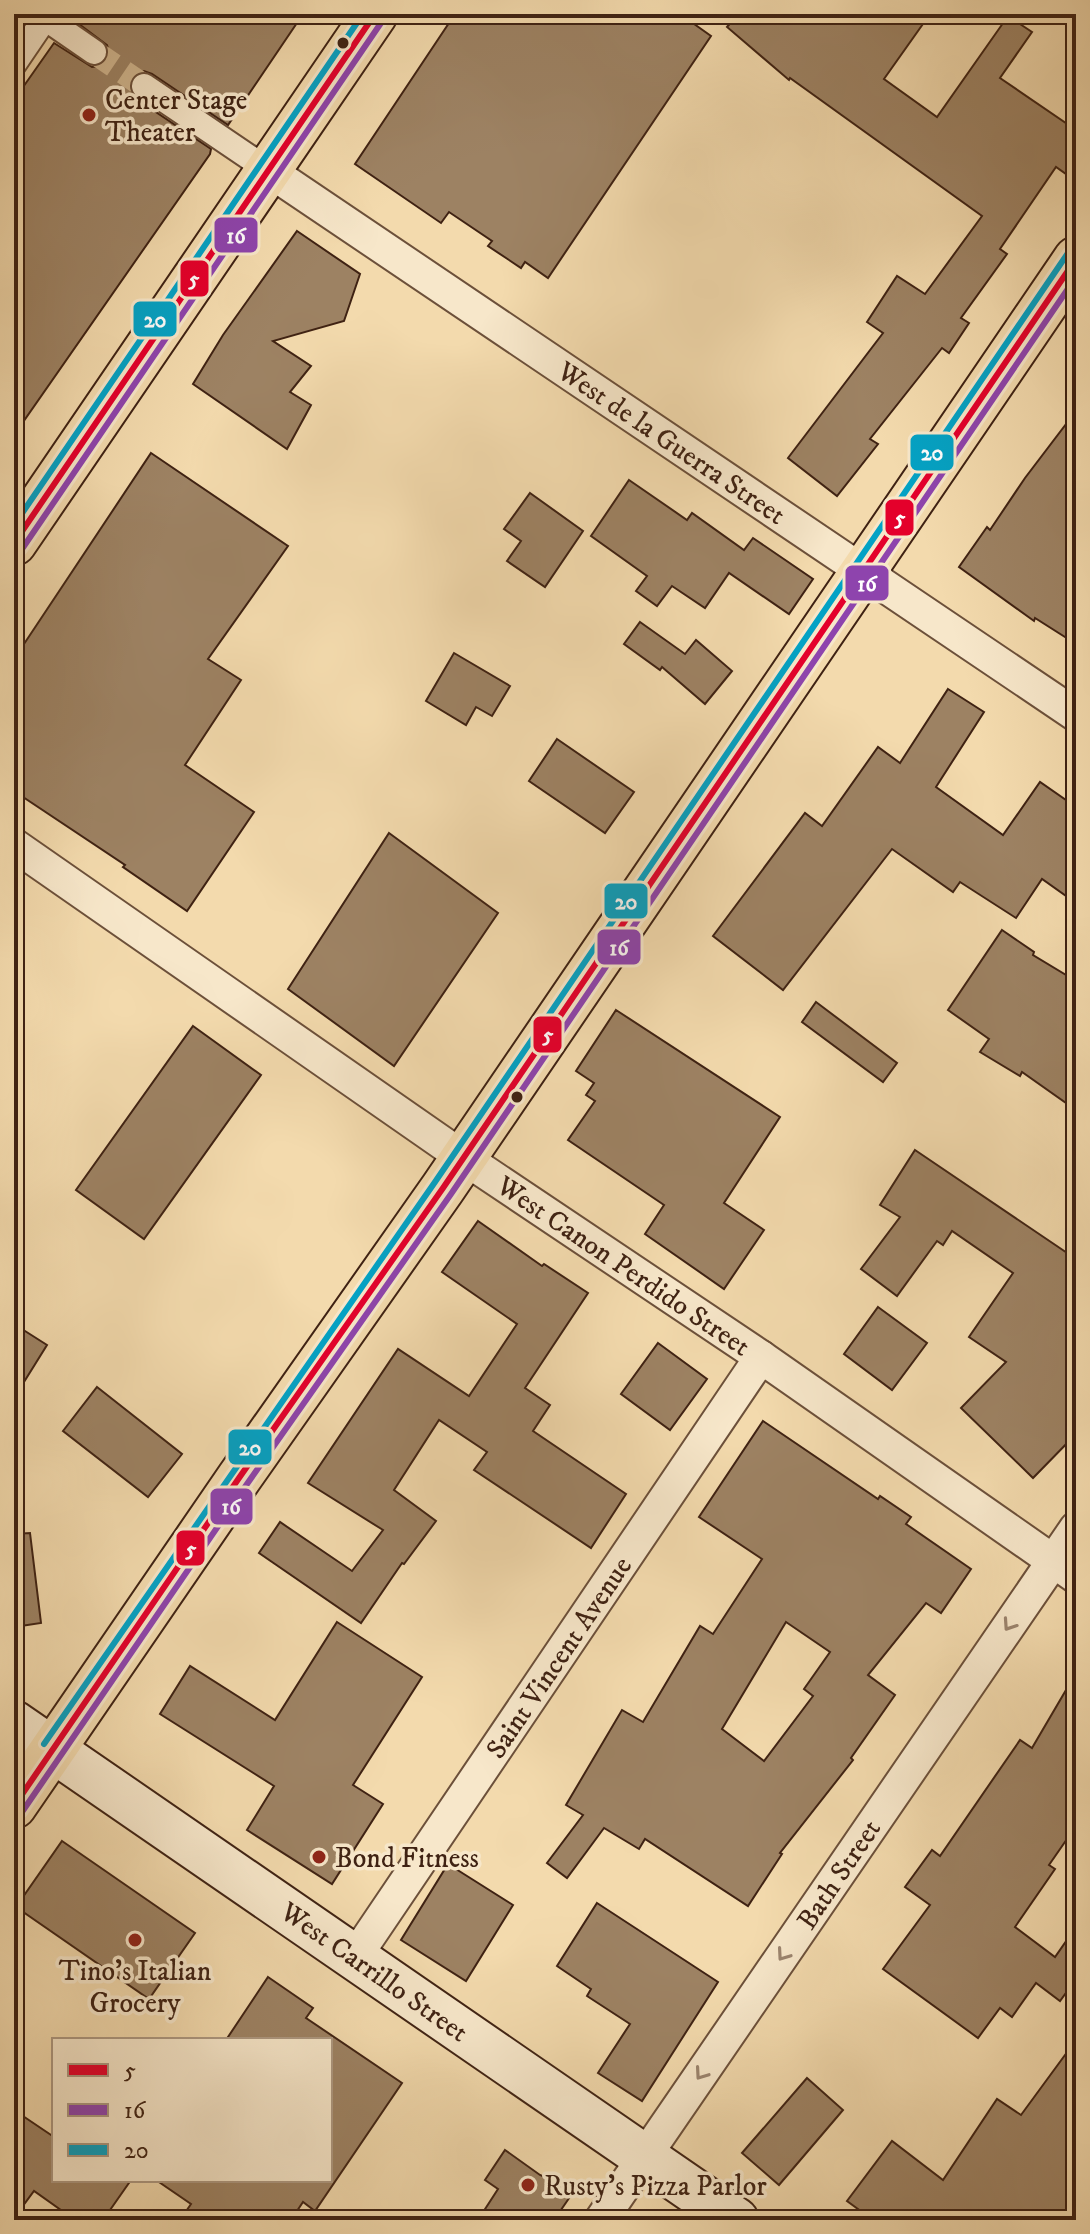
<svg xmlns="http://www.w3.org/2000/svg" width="1090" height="2234" viewBox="0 0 1090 2234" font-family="'IM FELL DW Pica',serif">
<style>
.building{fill:#9d8263;stroke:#3f2213;stroke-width:2;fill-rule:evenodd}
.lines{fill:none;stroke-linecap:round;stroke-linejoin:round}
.pedestrian-tunnel{stroke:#cfb58e;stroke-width:24;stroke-dasharray:24 12;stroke-linecap:butt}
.pedestrian-casing{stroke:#6c503a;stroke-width:28}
.minor-casing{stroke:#6c503a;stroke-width:36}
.secondary-casing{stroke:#3f2213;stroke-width:48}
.primary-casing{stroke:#3f2213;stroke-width:48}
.pedestrian{stroke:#f7e7ca;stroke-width:24}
.minor{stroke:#f7e7ca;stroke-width:32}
.secondary{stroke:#f7e7ca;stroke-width:44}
.primary{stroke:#f3daad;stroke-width:44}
.bus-1-casing{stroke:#f7e7ca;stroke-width:12}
.bus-2-casing{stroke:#f7e7ca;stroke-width:12}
.bus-3-casing{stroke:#f7e7ca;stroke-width:12}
.bus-1{stroke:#e4002b;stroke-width:6}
.bus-2{stroke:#8e44ad;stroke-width:6}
.bus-3{stroke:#03a2c5;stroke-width:6}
.oneway{stroke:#9b846e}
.bus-dot{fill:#3f2213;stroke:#f7e7ca;stroke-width:3}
.poi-dot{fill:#8f2418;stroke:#f7e7ca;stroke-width:3}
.labels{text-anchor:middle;stroke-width:7;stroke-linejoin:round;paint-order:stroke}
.poi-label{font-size:28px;fill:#3f2213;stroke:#f7e7ca;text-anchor:start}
.street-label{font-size:28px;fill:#3f2213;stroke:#f7e7ca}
.line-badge{stroke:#f7e7ca;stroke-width:3}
.badge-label{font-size:22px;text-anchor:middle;font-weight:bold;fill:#fff}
</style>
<rect width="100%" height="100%" fill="#f3daad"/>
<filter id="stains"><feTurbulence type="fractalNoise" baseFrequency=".0025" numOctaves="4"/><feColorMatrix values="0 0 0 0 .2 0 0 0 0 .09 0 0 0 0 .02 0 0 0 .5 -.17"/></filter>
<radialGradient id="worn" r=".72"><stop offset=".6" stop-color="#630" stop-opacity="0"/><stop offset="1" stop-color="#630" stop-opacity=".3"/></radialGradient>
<!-- building -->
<g class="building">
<path d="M74,14H303L228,125L152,74L144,71L132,77L129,86L135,98L211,149L210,154L14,435V100L54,43L92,67L100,66L106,61L109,52L107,45L71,18Z"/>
<path d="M455,14H680L711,36L548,278L525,262L521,268L488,246L492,241L449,212L441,223L355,164Z"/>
<path d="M738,14H930L884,79L937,117L1008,16L1032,32L1000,78L1076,130V159L1066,174L1056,167L1000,249L1007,254L961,318L969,323L949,353L942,348L870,439L878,444L837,496L788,458L883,333L867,322L897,276L925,294L982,216L790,78L789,80L727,27Z"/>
<path d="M297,231L360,274L344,321L273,341L311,366L290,392L311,405L287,449L193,384L223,335Z"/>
<path d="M1076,411V644L1035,618L1034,621L959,567L987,527L990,530L1025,478Z"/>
<path d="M151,453L288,546L208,659L241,680L185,765L254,812L187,911L123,867L125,865L14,791V659Z"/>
<path d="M629,480L687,520L692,513L744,550L753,538L813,579L789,614L729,573L705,608L672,586L657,606L636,591L647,576L591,536Z"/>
<path d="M530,493L583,531L545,587L507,561L521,541L504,529Z"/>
<path d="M640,622L685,654L696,640L732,671L705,704L662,667L660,670L624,644Z"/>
<path d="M454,653L510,686L492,716L476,707L466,725L426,701Z"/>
<path d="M948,689L984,712L936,787L1003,835L1040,782L1076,807V903L1042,879L1016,918L960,882L953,892L892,849L783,990L713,936L805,813L822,826L878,747L900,763Z"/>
<path d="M557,739L634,792L605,833L529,781Z"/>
<path d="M389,833L498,913L394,1066L288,989Z"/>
<path d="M1002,930L1034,952L1033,955L1076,981V1110L1022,1072L1020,1076L980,1052L989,1039L948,1010Z"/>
<path d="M816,1002L897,1063L883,1082L802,1022Z"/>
<path d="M616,1010L780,1117L724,1203L764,1230L724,1289L645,1234L664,1205L568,1140L595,1101L586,1095L594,1083L576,1071Z"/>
<path d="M193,1026L261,1075L144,1239L76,1190Z"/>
<path d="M915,1150L1076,1259V1434L1033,1478L961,1408L1006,1362L969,1337L1013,1273L952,1231L943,1245L937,1241L897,1296L861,1269L900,1217L880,1205Z"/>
<path d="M478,1221L542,1266L544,1264L588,1293L525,1388L550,1405L533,1431L626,1494L591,1548L474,1470L487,1452L439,1420L394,1490L436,1521L404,1564L402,1563L361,1623L259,1553L280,1522L352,1571L383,1530L308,1483L398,1349L469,1396L517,1324L442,1272Z"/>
<path d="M878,1307L927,1343L892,1390L844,1354Z"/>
<path d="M14,1324L47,1345L14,1398Z"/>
<path d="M658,1343L707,1379L670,1430L621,1394Z"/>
<path d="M97,1387L182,1454L148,1497L63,1431Z"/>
<path d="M763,1421L878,1499L880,1496L911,1517L906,1524L971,1569L941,1613L926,1603L868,1675L895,1695L851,1758L853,1760L780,1853L782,1854L748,1906L645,1839L639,1849L604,1828L567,1878L547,1863L583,1815L566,1805L622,1710L643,1722L700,1626L713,1634L762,1559L699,1517ZM786,1622L830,1652L804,1689L813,1696L764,1761L722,1729Z"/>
<path d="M30,1533L41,1623L14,1627V1534Z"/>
<path d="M337,1622L422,1677L353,1785L383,1804L332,1884L247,1830L274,1786L160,1714L190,1666L275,1720Z"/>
<path d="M1076,1673V1826L1049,1865L1055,1869L1015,1927L1055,1957L1076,1927V1979L1060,2001L1036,1983L1012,2017L1000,2008L978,2038L883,1969L930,1905L905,1887L932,1850L940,1856L1020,1740L1032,1748Z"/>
<path d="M62,1841L195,1933L149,1999L16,1907Z"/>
<path d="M448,1864L513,1905L466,1981L401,1940Z"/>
<path d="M597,1903L718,1982L642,2101L598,2073L630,2024L587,1996L591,1989L557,1966Z"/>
<path d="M268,1977L313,2008L306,2018L402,2083L315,2211L303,2202L291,2220H180L191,2204L156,2180H330V2040H226Z"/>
<path d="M1076,2040V2220H873L847,2201L892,2141L943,2180L997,2099L1021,2115Z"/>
<path d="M807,2078L843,2110L779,2185L742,2153Z"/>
<path d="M14,2110L54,2137V2180H131L103,2220H75L34,2191L14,2218Z"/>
<path d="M505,2150L540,2175L574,2191L554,2220H478L498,2189L485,2180Z"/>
</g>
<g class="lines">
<!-- pedestrian-tunnel -->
<path class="pedestrian-tunnel" d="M94,52L144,86"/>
<!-- pedestrian casing -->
<g class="pedestrian-casing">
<g id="pedestrian">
<path d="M39,14L94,52"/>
<path d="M14,64L48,14"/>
<path d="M144,86L268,170"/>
</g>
</g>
<!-- minor casing -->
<g class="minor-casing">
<g id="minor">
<path d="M268,170L1076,715"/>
<path d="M14,845L464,1158L761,1357L1076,1577"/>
<path d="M355,1957L761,1357"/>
<path d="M601,2220L1076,1528"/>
</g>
</g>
<!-- secondary casing -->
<g class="secondary-casing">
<path id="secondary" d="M14,1723L736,2220"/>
</g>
<!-- primary casing -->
<g class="primary-casing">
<g id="primary">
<path d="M14,543L375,14"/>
<path d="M14,1806L239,1478L443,1188L1076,259"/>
</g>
</g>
<!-- pedestrian -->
<use href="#pedestrian" class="pedestrian"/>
<!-- minor -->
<use href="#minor" class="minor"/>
<!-- secondary -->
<use href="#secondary" class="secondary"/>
<!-- primary -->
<use href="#primary" class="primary"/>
<!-- bus-1 casing -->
<g class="bus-1-casing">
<g id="bus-1">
<path d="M14,543L375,14"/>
<path d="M14,1806L239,1478L443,1188L1076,259"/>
</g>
</g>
<!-- bus-2 casing -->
<g class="bus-2-casing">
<g id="bus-2">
<path d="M22,549L383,20"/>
<path d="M22,1812L247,1484L451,1194L1076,277"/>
</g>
</g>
<!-- bus-3 casing -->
<g class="bus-3-casing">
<g id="bus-3">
<path d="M14,525L363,14"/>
<path d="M44,1744L435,1182L1068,253"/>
</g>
</g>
<!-- bus-1 -->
<use href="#bus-1" class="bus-1"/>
<!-- bus-2 -->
<use href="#bus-2" class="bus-2"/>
<!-- bus-3 -->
<use href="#bus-3" class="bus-3"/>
</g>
<!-- one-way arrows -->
<defs><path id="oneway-chevron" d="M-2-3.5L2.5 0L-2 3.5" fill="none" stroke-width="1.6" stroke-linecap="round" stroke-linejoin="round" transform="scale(2)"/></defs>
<g class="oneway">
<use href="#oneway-chevron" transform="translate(1009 1625) rotate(124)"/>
<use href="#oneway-chevron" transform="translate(783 1955) rotate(125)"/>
<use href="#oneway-chevron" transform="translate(701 2074) rotate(125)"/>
</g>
<!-- markers -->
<g class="bus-dot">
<circle cx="343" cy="43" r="7"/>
<circle cx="517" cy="1097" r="7"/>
</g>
<g class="poi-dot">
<circle cx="89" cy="115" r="8"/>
<circle cx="319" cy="1857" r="8"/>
<circle cx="135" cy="1940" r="8"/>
<circle cx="528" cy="2185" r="8"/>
</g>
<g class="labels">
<!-- poi labels -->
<g class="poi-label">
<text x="105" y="109">Center Stage<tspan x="105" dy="32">Theater</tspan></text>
<text x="335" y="1867">Bond Fitness</text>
<text x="135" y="1980" text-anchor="middle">Tino's Italian<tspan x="135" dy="32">Grocery</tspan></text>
<text x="544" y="2195">Rusty's Pizza Parlor</text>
</g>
<!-- street labels -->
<g class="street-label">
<text transform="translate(672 442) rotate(34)" y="10">West de la Guerra Street</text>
<text transform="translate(624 1265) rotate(34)" y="10">West Canon Perdido Street</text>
<text transform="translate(558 1657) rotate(-56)" y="10">Saint Vincent Avenue</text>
<text transform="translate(838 1874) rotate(-56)" y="10">Bath Street</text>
<text transform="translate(375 1971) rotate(35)" y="10">West Carrillo Street</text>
</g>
</g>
<g class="line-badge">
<rect x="213" y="216" width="46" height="38" rx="8" fill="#8e44ad"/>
<rect x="179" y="259" width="31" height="39" rx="8" fill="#e4002b"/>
<rect x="132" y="300" width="46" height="38" rx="8" fill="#03a2c5"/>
<rect x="909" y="433" width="46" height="39" rx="8" fill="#03a2c5"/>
<rect x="884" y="498" width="31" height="39" rx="8" fill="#e4002b"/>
<rect x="844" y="564" width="46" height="38" rx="8" fill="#8e44ad"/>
<rect x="603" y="882" width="46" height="38" rx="8" fill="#03a2c5"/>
<rect x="596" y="928" width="46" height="38" rx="8" fill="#8e44ad"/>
<rect x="532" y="1015" width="31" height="39" rx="8" fill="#e4002b"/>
<rect x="227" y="1428" width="46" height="38" rx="8" fill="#03a2c5"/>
<rect x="209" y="1487" width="45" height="39" rx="8" fill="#8e44ad"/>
<rect x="175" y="1529" width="31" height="38" rx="8" fill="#e4002b"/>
</g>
<g class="badge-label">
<text x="236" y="243">16</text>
<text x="194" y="286">5</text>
<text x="155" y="327">20</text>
<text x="932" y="460">20</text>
<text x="900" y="525">5</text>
<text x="867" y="591">16</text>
<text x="626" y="909">20</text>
<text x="619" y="955">16</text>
<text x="548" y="1042">5</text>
<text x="250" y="1455">20</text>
<text x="231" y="1514">16</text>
<text x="191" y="1556">5</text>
</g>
<!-- margin -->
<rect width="1090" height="2234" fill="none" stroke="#f3daad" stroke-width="48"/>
<rect x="16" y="16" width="1058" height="2202" fill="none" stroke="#3f2213" stroke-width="4"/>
<rect x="24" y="24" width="1042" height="2186" fill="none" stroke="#3f2213" stroke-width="2"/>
<!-- legend -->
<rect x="52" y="2038" width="280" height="144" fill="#f7e7ca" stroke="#ad9881" stroke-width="2"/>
<rect x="68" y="2064" width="40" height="12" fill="#e4002b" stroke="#ad9881" stroke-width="2"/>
<text x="124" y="2078" font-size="24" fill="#3f2213">5</text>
<rect x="68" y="2104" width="40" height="12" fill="#8e44ad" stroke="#ad9881" stroke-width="2"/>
<text x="124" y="2118" font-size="24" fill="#3f2213">16</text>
<rect x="68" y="2144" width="40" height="12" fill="#03a2c5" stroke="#ad9881" stroke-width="2"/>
<text x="124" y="2158" font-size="24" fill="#3f2213">20</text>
<rect width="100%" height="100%" filter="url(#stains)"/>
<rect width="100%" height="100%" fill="url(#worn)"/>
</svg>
